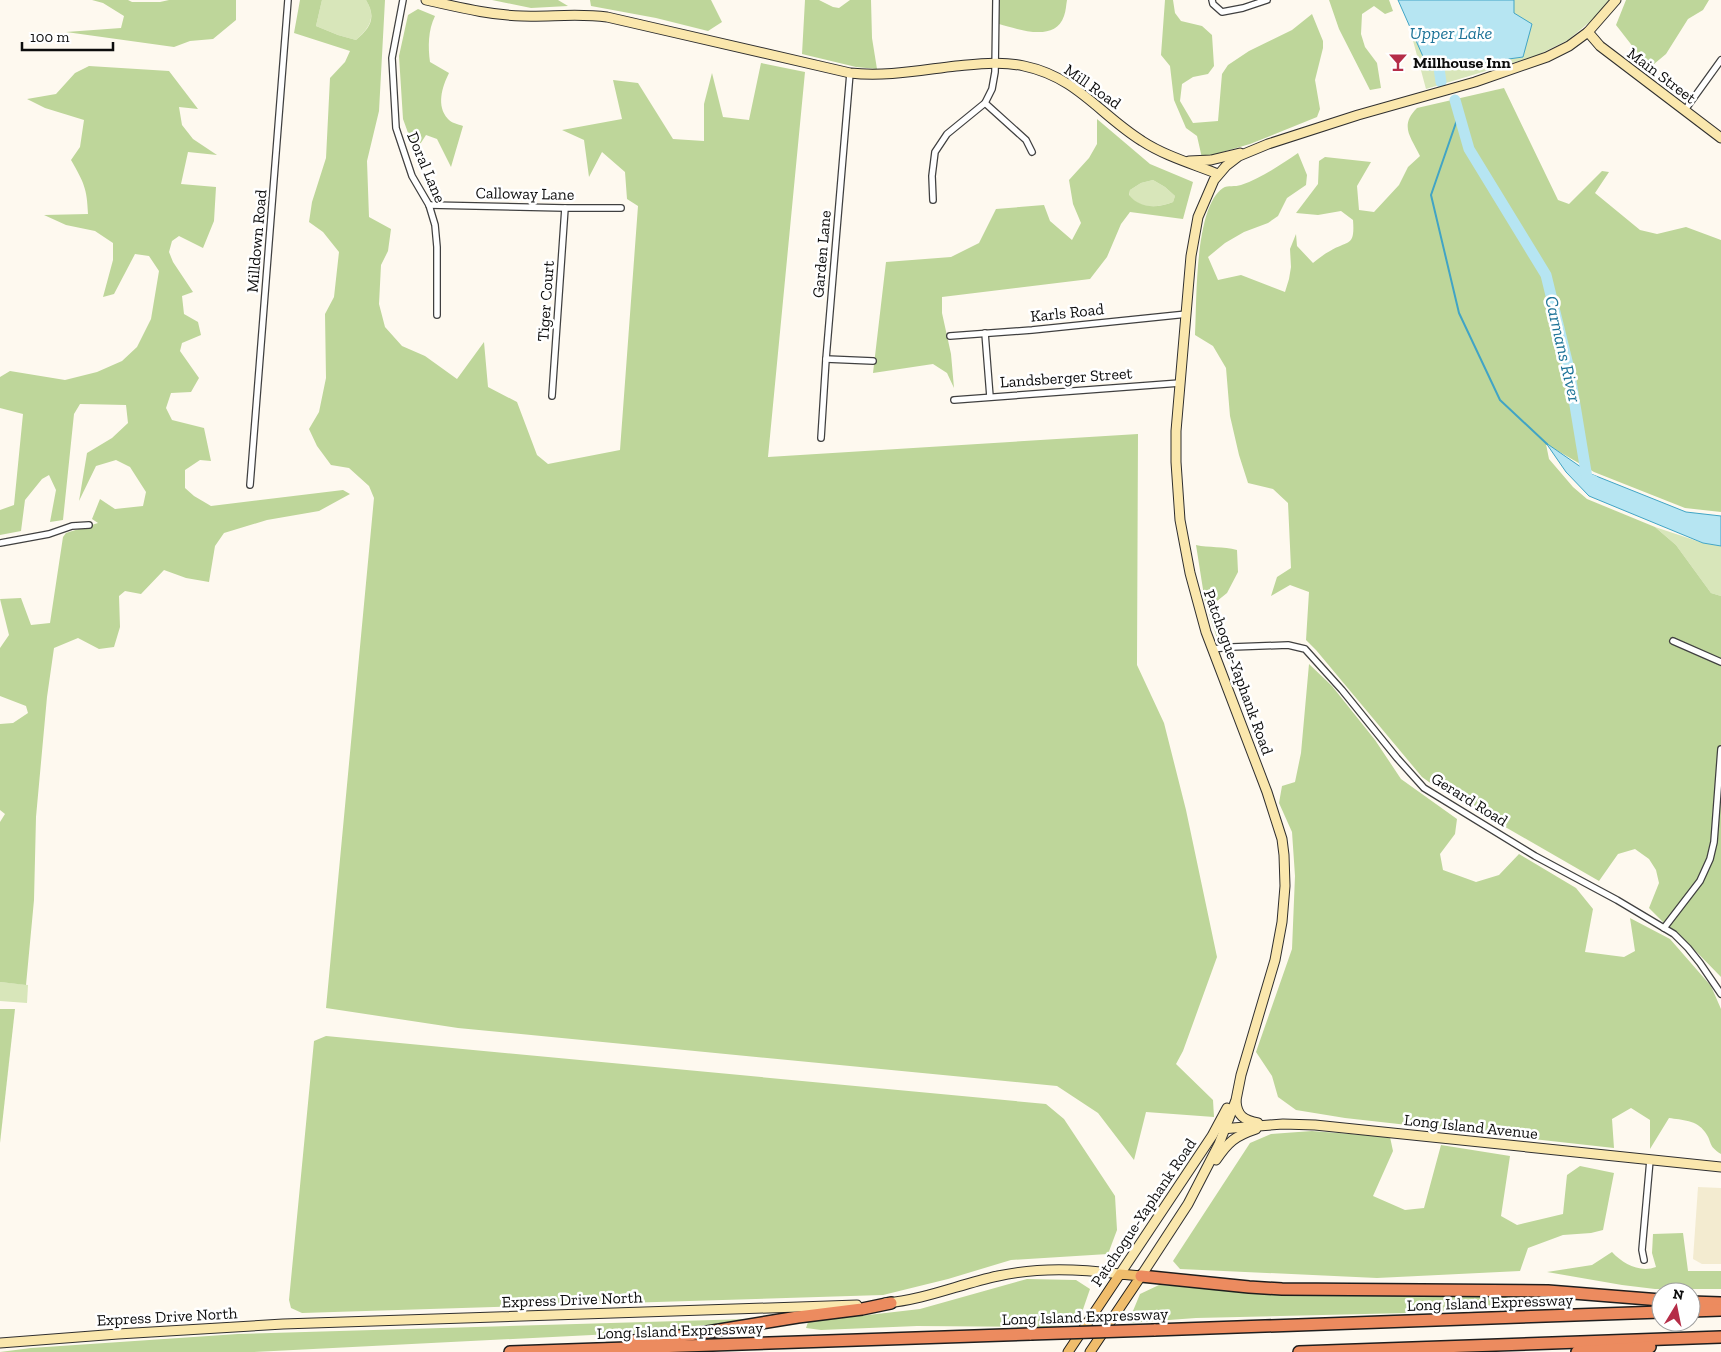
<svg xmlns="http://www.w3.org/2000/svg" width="1721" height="1352" viewBox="0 0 1721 1352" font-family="'Zilla Slab',serif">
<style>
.farmland{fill:#f3ebd0}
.green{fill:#d8e6ba}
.forest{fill:#bed69a;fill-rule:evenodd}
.water{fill:#b6e5f2;stroke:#41a4c5}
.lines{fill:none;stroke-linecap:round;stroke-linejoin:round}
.stream{stroke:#41a4c5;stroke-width:2}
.river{stroke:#b6e5f2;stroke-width:11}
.street-casing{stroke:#404040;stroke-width:8}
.secondary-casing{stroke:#2f2f2f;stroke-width:11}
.primary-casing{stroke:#1e1e1e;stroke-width:11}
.highway-casing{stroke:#1e1e1e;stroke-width:14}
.street{stroke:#fff;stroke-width:5.5}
.secondary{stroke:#fae7ad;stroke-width:9}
.primary{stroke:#f0bd6c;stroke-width:9}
.highway{stroke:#ec8b5f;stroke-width:11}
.highway-bridge-casing{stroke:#1e1e1e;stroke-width:14;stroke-linecap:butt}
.highway-bridge{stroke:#ec8b5f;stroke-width:11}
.labels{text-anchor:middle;stroke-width:5;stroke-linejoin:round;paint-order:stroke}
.poi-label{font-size:16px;font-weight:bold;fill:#0d0d0d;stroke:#fff;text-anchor:start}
.street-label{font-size:16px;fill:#0d0d0d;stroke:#fff}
.water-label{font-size:18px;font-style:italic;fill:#1e7498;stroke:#fff}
</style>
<rect width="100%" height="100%" fill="#fef9ef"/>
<!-- farmland -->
<path class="farmland" d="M1698,1187L1721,1188V1264H1702L1693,1259Z"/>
<!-- green -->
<g class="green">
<path d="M322,0H366C377,18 369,28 356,40L338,35L316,26Z"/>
<path d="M1514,0H1610L1598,15L1568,40L1536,56L1426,89L1408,22L1429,70L1523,57L1514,13Z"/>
<path d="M1153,180L1165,187L1175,196L1173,202C1158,208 1140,209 1129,196L1130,190L1141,183Z"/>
<path d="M1655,527L1703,543L1721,546V596L1711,593L1676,545Z"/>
<path d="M0,982L28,985L27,1003L0,1001Z"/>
</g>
<!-- forest -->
<g class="forest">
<path d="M92,0H128L132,2H160L169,0H236V20L213,39L190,41L174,47L66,32L121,28L124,16L103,3Z"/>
<path d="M300,0H322L316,26L338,35L356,40C370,28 377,18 366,0H385L379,111L367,161L369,217L391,229L388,251L381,265L379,304L385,327L402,346L425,356L457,379L484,342L488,387L517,402L537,455L548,464L620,450L638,206L627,199L625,172L602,152L589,177L584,140L562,130L622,119L613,80L638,83L673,139L704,141V104L712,73L723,117L749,120L761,63L805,72L768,457L1138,434L1137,665L1164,723L1186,810L1217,957L1183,1051L1176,1064L1213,1100L1214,1117L1146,1112L1134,1160L1098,1113L1057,1086L458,1028L326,1008L374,498L369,486L349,468L331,465L317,446L309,429L319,412L326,378L325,314L334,297L339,252L323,232L309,222L312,202L326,158L330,78L345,62L350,51L294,33Z"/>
<path d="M492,0H558L568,6L531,8Z"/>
<path d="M590,0H711L722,22L708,31L656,18L591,6Z"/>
<path d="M805,0H819L833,7L839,8L850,0H871L872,38L877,69L856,67L802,54Z"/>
<path d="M1000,0H1067C1066,5 1066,11 1064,16C1055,43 1018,29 999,24Z"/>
<path d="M1165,0H1173L1175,13L1181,21L1202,26L1212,35L1214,66L1208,74L1193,77L1182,84L1180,101L1193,123L1218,121L1222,74L1228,65L1249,51L1292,30L1312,14L1323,41V48L1315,80L1320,109L1317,117L1250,144L1202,158L1197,136L1186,128L1174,100L1170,66L1161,55Z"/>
<path d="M1329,0H1389L1393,11L1385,14L1374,6L1362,14L1361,34L1365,47L1377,63L1381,88L1370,90L1339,29Z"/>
<path d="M1626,0H1709L1703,10L1688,19L1666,54L1654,64L1644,61L1616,25Z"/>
<path d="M418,9L435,16C428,30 428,47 430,62L449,73C442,87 436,106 448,119C451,123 458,124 463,126L451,167L437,139L426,135L415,152L403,119L399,56L408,15Z"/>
<path d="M89,66L169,71L198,109L179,107L182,125L193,139L217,155L188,152L181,184L216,187L214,221L203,248L179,236L172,241L169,252L173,262L193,292L182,296L184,314L198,322L201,335L182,343L180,351L199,378L191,392L171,393L166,408L172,420L204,428L211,461L200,460L185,470V488L194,496L211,506L343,490L350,494L319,511L267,520L224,533L215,546L209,582L186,578L164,570L141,594L125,591L119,596L120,627L114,647L99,649L78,638L54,648L47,697L36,817L34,900L26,985L0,982V822L5,814L0,810V724L13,723L28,713L26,706L0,696V648L9,635L0,599L21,598L31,625L50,623L63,537L66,533L98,523L92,519L100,499L115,509L143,506L146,492L130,467L116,460L96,466L79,501L87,453L112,438L128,423L126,405L80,404L74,414L63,520L50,522L56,490L49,475L42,479L25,500L21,531L0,535V510L14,505L23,414L0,408V377L10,371L65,380L97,372L122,361L137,347L151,319L159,271L149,256L135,254L114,294L103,297L113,260V243L95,231L66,225L44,215L88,214C87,188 84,183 71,160L80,147L84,120L45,108L27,99L56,94L75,73Z"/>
<path d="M1504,88L1558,200L1569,204L1602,171L1609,172L1595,193L1640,230L1657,234L1686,227L1721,240V512L1685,508L1594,472L1546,444L1549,459L1573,487L1587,499L1655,527L1676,545L1711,593L1721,596V977L1679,934L1664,923L1649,908L1659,883L1656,870L1649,859L1635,849L1618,854L1599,881L1436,787L1422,777L1316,650L1306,640L1309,592L1290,585L1271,596L1277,577L1291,568L1288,503L1273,489L1248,483L1239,455L1230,416L1226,368L1213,346L1195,335C1197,303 1194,207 1223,188C1228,185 1235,187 1241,185C1262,178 1280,165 1298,153L1307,175L1306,185L1287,198L1278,216L1268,223L1244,232L1225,243L1208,257L1218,280L1241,275L1285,292L1289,279L1291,267L1290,249L1296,234L1297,246L1313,263C1318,259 1324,254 1330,251C1349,240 1355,247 1353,220L1341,211L1318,215L1296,213L1318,184L1319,161L1325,157L1371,162L1357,186L1359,210L1374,212L1399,185L1408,167L1420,156C1411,137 1399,126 1417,108Z"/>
<path d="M1097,119L1150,164L1193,182L1183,219L1130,212L1121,224L1107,257L1090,279L942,297V313L951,354L954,388L947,373L933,364L873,373L886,262L951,257L979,243L996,209L1044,205L1050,221L1072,240L1081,223L1073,204L1069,180L1089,158L1097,144ZM1153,180L1165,187L1175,196L1173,202C1158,208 1140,209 1129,195L1130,190L1141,183Z"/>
<path d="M1196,545C1209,548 1223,546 1237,550L1238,572L1227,593L1212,605L1222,628L1217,638L1205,602Z"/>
<path d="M1309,664L1332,686L1375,740L1401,779L1457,819L1455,834L1440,854L1443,870L1476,882L1499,875L1519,854L1576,888L1593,909L1585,952L1624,957L1635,951L1630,918L1670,939L1711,986L1721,1009V1154C1707,1145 1713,1143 1705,1132C1697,1120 1682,1120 1669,1118L1650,1149V1120L1631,1108L1612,1119L1614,1148L1345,1118L1296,1110L1278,1097L1272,1076L1256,1052L1292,949L1295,876L1292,832L1279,803L1282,786L1295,782L1301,753Z"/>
<path d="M0,1009H15L0,1143Z"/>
<path d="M326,1036L1046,1104L1064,1119L1115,1196L1117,1230L1108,1254L1011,1260L948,1279L883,1295L302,1313L291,1308L289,1300L314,1041Z"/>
<path d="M1312,1131L1390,1137L1393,1151L1373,1196L1405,1210L1424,1208L1441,1145L1510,1156L1501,1216L1517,1225L1563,1214L1567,1175L1580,1166L1614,1173L1603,1230L1591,1233L1563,1235L1528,1248L1520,1271L1377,1278L1180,1269L1173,1261L1250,1143L1271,1134Z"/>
<path d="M1683,1233L1688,1271H1721V1289H1655L1622,1285L1547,1272L1592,1265L1612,1252C1623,1264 1640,1273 1656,1267L1652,1253L1653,1234Z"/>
<path d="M1027,1279L1076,1280L1090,1289L1079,1321L1054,1327L917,1326L821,1330L806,1328L808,1322L920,1309Z"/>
<path d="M1159,1285L1309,1293L1429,1296H1548L1563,1303L1407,1313L1196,1318L1128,1323L1140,1294Z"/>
<path d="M748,1319L671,1331L254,1352H0L31,1348L238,1334Z"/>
</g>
<!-- water -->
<g class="water">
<path d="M1398,0H1514V13L1532,24L1523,57L1429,70Z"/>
<path d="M1546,443L1591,474L1686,512L1721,516V546L1703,543L1589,496L1566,472Z"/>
</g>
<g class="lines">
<!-- stream -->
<path class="stream" d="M1459,114L1431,195L1459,313L1500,400L1547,444"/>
<!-- river -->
<g class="river">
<path d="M1437,54L1441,82"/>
<path d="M1455,100L1469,149L1546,275L1569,369L1587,478L1594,481"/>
</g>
<!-- street casing -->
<g class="street-casing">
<g id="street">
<path d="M403,0L392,58L396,128L412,176L429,205L435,225L437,247V315"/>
<path d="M1212,0L1213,4L1222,12L1243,8L1267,0"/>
<path d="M985,103L1026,140L1032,152"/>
<path d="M1685,110L1721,60"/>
<path d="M933,200L932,176L935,152L947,134L985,103L992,89L995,72L996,0"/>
<path d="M429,205L565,208H621"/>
<path d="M985,333L990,397"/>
<path d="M950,336L1032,330L1187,314"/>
<path d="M826,359L873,361"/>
<path d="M552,396L565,208"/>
<path d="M954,400L1180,383"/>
<path d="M821,438L826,359L850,73"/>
<path d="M250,485L288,0"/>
<path d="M0,543L49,534L72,526L89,525"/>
<path d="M1673,641L1721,662"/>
<path d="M1212,649L1232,647L1288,645L1305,649L1342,690L1397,758L1424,788L1535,856L1617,900L1674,934L1688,948L1700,963L1721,994"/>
<path d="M1664,928L1700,881L1710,859L1714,842L1721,749"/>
<path d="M1644,1260L1642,1250L1650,1160"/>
</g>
</g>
<!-- secondary casing -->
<g class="secondary-casing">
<g id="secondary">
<path d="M426,0C458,7 489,15 522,16C550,17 578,13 607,17L850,73C886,77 921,70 956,66C979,64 1002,61 1024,66C1077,77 1100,115 1142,141C1165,156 1193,164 1218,174"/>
<path d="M1588,32L1600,46L1721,138"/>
<path d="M1189,161L1211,160L1240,153"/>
<path d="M1236,1101C1237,1116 1244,1120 1258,1123"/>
<path d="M1221,1129L1283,1124L1315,1125L1721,1167"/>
<path d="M1216,1160C1228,1142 1235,1136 1256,1129"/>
<path d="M1141,1276L1188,1204L1219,1144L1236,1100L1241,1075L1275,960L1282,922L1285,886L1284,855L1282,839L1267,792L1206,632L1190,573L1180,520L1176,462V431L1191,256L1198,217L1214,180L1226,166L1239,156L1268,144L1358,115L1475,82L1547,57L1569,46L1588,32L1616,0"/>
<path d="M885,1303C924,1300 960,1284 998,1276C1039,1267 1079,1269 1120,1274L1212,1136L1227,1108"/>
<path d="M0,1343L118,1334L283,1324L857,1305"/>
</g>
</g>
<!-- primary casing -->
<g class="primary-casing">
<path id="primary" d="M1068,1352L1120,1274L1141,1276L1090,1352"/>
</g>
<!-- highway casing -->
<g class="highway-casing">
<g id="highway">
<path d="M1141,1276L1249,1287L1282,1289L1548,1291L1661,1300"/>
<path d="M1691,1302L1721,1303"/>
<path d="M1691,1311L1721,1310"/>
<path d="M1154,1330L1661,1312"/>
<path d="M633,1341L689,1335L798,1317L862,1309L891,1303"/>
<path d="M510,1352L1031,1334"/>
<path d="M1299,1352L1721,1337"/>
<path d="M1577,1352L1650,1347"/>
</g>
</g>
<!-- street -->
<use href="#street" class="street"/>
<!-- secondary -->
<use href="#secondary" class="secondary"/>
<!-- primary -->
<use href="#primary" class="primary"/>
<!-- highway -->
<use href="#highway" class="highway"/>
<!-- highway-bridge casing -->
<g class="highway-bridge-casing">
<path id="highway-bridge" d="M1031,1334L1154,1330"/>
</g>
<!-- highway-bridge -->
<use href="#highway-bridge" class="highway-bridge"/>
</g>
<!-- icons -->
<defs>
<g id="bar-bare" transform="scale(1.5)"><path d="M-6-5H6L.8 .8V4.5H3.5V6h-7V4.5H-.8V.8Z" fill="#b52d48" stroke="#fff" stroke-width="2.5" paint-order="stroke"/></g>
</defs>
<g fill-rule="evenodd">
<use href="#bar-bare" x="1398" y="62"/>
</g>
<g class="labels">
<!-- poi labels -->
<g class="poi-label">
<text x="1413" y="68">Millhouse Inn</text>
</g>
<!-- street labels -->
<g class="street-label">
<text transform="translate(1662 75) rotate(37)" y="6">Main Street</text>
<text transform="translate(1093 86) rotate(35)" y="6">Mill Road</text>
<text transform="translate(427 167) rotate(67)" y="6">Doral Lane</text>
<text transform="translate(525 193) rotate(1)" y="6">Calloway Lane</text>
<text transform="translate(256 241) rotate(-85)" y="6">Milldown Road</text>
<text transform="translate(821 254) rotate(-85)" y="6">Garden Lane</text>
<text transform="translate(545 301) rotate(-86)" y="6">Tiger Court</text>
<text transform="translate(1067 312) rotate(-6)" y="6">Karls Road</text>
<text transform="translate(1066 377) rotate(-4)" y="6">Landsberger Street</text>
<text transform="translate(1239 672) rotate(70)" y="6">Patchogue-Yaphank Road</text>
<text transform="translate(1470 799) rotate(32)" y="6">Gerard Road</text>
<text transform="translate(1471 1126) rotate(6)" y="6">Long Island Avenue</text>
<text transform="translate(1143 1212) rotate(-56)" y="6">Patchogue-Yaphank Road</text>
<text transform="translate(572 1299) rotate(-2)" y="6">Express Drive North</text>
<text transform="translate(1490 1302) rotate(-2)" y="6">Long Island Expressway</text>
<text transform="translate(167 1316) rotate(-3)" y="6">Express Drive North</text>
<text transform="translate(1085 1316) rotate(-2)" y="6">Long Island Expressway</text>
<text transform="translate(680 1330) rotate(-2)" y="6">Long Island Expressway</text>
</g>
<!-- water labels -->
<g class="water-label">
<text x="1451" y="39">Upper Lake</text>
<text transform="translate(1563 349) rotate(77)" y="6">Carmans River</text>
</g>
</g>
<!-- north arrow -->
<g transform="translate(1676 1307) rotate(10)"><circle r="24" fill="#ffffff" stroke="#9e9e9e"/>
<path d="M0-4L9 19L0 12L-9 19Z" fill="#b52d48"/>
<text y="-8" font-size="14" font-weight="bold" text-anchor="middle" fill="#0d0d0d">N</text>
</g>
<!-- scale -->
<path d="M22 42v8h91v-8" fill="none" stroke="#0d0d0d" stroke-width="2.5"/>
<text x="30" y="42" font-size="15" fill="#0d0d0d" stroke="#ffffff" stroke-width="4" paint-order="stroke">100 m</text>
</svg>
